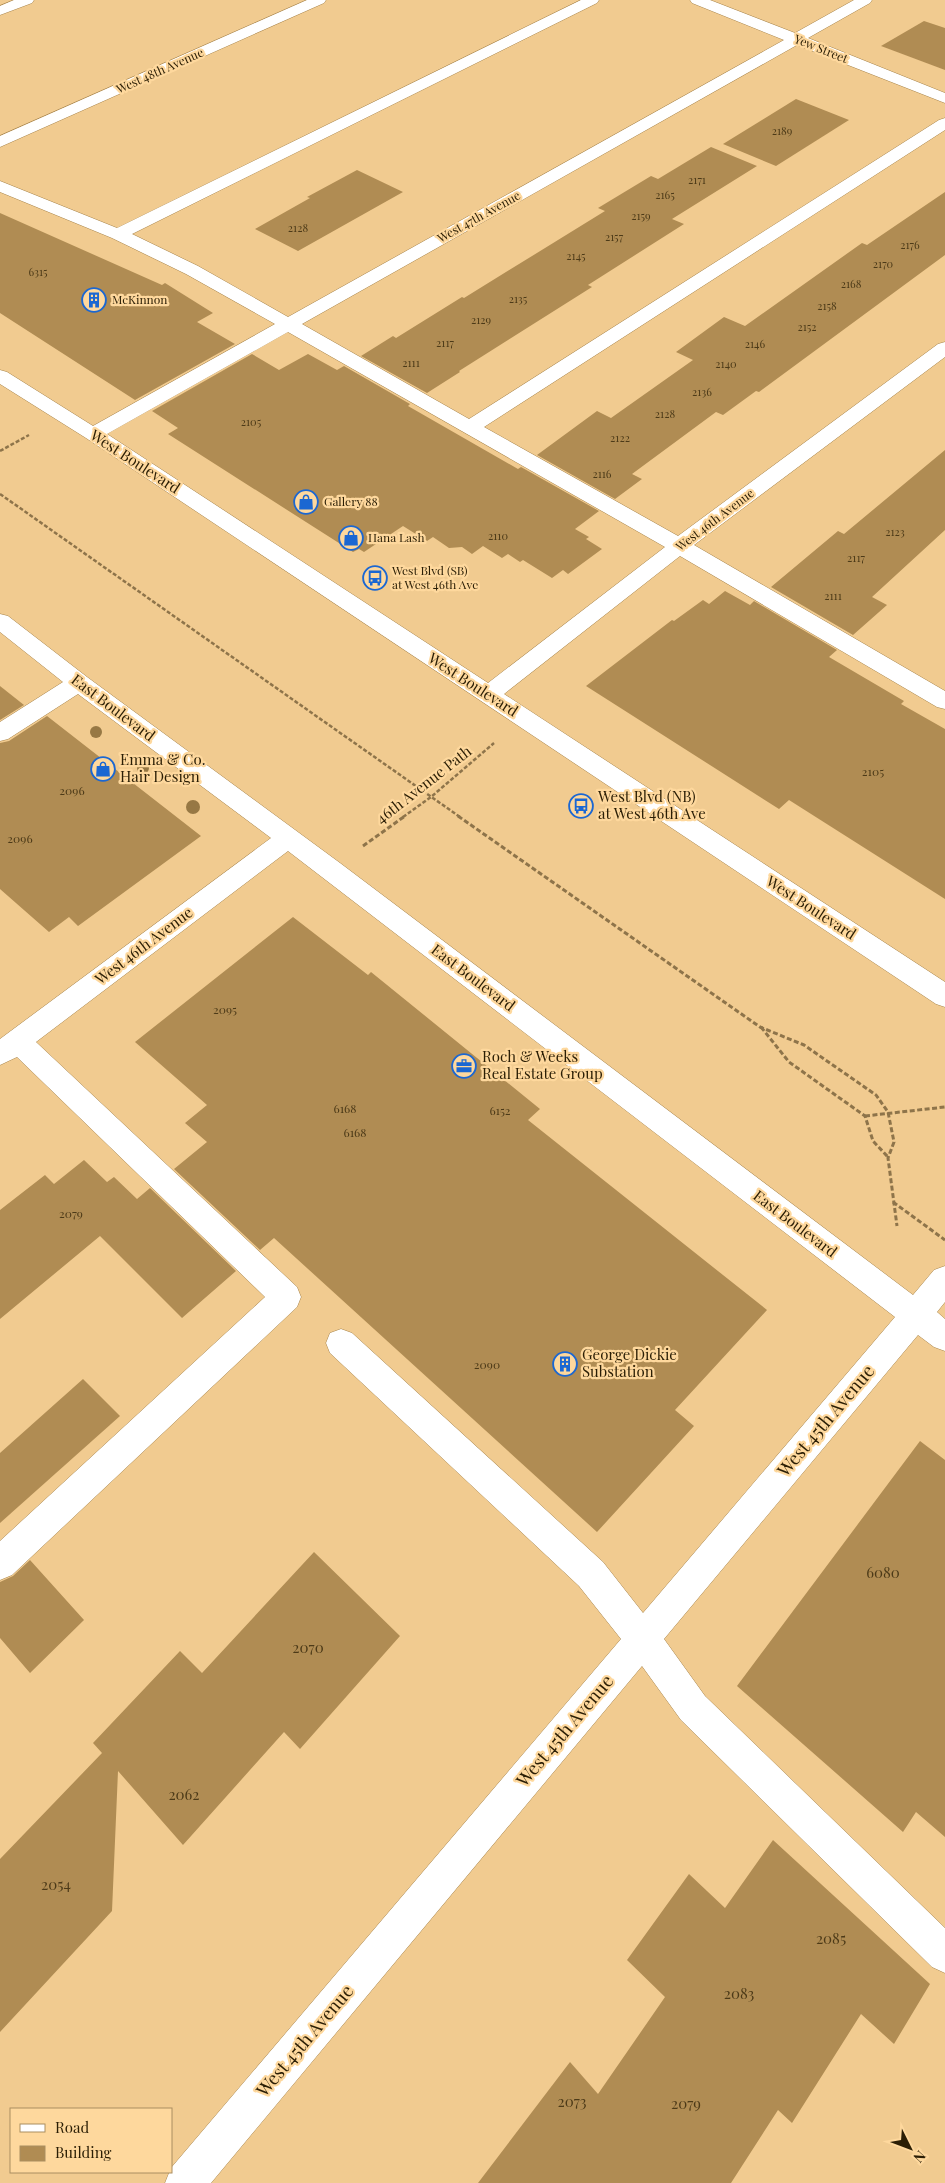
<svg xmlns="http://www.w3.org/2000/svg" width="945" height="2183" viewBox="0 0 945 2183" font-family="'Playfair Display',serif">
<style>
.building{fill:#b08c53}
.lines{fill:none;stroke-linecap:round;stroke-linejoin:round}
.minor-casing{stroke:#a6834a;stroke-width:1}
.path-far1{stroke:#8e744a;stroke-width:2.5;stroke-dasharray:4 2;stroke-linecap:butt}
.path{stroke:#8e744a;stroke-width:3;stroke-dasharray:5 2.5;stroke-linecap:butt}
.minor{fill:#fff;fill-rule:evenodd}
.tree{fill:#977844}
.labels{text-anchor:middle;stroke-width:4.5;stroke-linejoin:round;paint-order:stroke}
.far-number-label{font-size:11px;fill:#4c3a18}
.far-street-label{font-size:12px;fill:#2b1e05;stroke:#fed89d}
.far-poi-label{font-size:12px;fill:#2b1e05;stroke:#fed89d;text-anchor:start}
.number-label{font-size:12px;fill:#4c3a18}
.street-label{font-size:15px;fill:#2b1e05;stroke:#fed89d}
.poi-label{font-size:15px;fill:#2b1e05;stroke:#fed89d;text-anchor:start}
.near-number-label{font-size:15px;fill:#4c3a18}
.near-street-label{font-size:18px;fill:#2b1e05;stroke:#fed89d}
</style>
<rect width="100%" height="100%" fill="#f1cb90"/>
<!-- building -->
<g class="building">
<path d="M924,21L945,28V70L881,46Z"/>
<path d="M796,99L849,120L776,166L723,144Z"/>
<path d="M711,147L757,166L672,219L684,224L588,285L592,287L459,371L460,372L427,393L361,356L393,336L396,338L462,297L464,298L605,211L598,208L651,176L658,179Z"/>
<path d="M357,170L403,192L298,251L255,229L310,198L307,197Z"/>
<path d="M945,192V255L759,392L756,391L723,415L716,412L632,474L642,479L615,499L537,455L597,411L611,418L693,360L676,352L724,317L745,326L862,243L867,245Z"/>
<path d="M0,213L162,285L165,283L213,313L197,322L235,344L135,400L0,313Z"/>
<path d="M252,354L279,370L308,354L337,370L344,366L410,404L408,406L518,469L521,467L599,511L575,529L589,537L586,539L602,549L568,574L563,570L552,578L523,560L520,562L508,554L502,558L483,546L472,554L462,547L449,548L433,537L427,541L403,526L364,552L359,549L353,552L168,434L178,428L152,411Z"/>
<path d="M945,450V530L872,597L887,605L853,635L771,587L838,531L844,534Z"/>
<path d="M725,591L750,605L754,601L837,650L829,657L904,701L901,704L945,729V899L789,800L779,809L586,686L672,620L674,621L703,600L709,604Z"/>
<path d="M0,686L24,705L0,720Z"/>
<path d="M47,716L201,836L78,926L69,917L49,932L0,889V743L9,741Z"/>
<path d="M293,917L368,975L371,972L540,1109L528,1120L767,1310L675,1410L694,1426L597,1532L274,1238L260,1250L174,1169L207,1142L185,1123L207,1105L135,1042Z"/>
<path d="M84,1160L107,1182L114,1177L137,1199L150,1188L236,1271L182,1318L100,1236L0,1319V1210L45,1175L54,1184Z"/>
<path d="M83,1379L120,1416L0,1523V1453Z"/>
<path d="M920,1441L945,1460V1837L916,1812L903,1832L737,1686Z"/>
<path d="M314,1552L400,1636L300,1749L284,1732L183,1845L118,1771L112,1911L0,2032V1859L102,1753L93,1743L180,1651L202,1673Z"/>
<path d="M30,1560L84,1620L30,1673L0,1638V1582L13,1576Z"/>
<path d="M773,1840L930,1984L894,2044L861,2014L792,2123L778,2110L731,2183H478L570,2062L598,2094L665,1997L627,1960L689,1874L725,1908Z"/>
</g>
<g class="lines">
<!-- minor casing -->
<g class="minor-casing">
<g id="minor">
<path d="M14,0H34L32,3L0,15V6Z"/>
<path d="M307,0H326L324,3L0,147V136Z"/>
<path d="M581,0H599L597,3L132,234L198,266L288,317L784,40L692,3L690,0H710L795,33L854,0H872L870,3L808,38L945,93V103L797,45L302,324L469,419L939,120L945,118V130L484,427L678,536L938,344L945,342V357L694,545L945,691V709L937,707L680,556L504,694L945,982V1007L936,1004L86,438L0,384V370L7,372L93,426L275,324L186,274L112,238L0,192V181L117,228ZM288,332L665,547L488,683L107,434Z"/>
<path d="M0,614L8,616L87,677L340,863L913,1295L934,1270L945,1266V1302L937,1312L945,1319V1351L934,1347L918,1335L664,1639L705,1696L945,1928V1973L932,1967L681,1720L642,1666L211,2183H165L171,2168L621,1639L579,1586L330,1353L326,1343L330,1333L341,1329L352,1333L603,1562L643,1613L895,1317L288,851L36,1042L297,1287L301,1297L297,1307L12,1575L0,1580V1541L265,1297L17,1057L0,1065V1039L271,838L78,694L8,739L0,741V722L63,682L0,632Z"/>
</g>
</g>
<!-- path-far1 -->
<g class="path-far1">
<path d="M0,451L29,435"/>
<path d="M0,494L460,817"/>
<path d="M403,817L431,797L494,743"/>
</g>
<!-- path -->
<g class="path">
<path d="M458,816L760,1027L804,1045L876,1095L888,1112L894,1142L888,1158L897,1226"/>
<path d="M363,846L405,816"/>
<path d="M761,1027L789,1062L865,1116L873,1141L888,1157"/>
<path d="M865,1116L945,1107"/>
<path d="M893,1202L945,1240"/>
</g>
<!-- minor -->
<use href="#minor" class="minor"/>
</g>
<!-- trees -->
<g class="tree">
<circle cx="96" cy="732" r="6"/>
<circle cx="143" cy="768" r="6"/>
<circle cx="193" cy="807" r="7"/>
</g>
<!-- icons -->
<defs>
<g id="building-ring" transform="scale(1.25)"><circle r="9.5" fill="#fed89d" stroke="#1b67d2" stroke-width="1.5"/><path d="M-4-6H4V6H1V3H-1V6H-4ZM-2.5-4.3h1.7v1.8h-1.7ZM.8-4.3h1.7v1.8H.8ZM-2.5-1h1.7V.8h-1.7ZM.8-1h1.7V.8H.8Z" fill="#1b67d2"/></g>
<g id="shop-ring" transform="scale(1.25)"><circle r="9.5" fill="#fed89d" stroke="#1b67d2" stroke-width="1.5"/><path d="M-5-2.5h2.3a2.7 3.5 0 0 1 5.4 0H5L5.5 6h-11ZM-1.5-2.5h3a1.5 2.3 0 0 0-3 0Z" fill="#1b67d2"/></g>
<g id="bus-ring" transform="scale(1.25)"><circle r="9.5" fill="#fed89d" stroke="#1b67d2" stroke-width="1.5"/><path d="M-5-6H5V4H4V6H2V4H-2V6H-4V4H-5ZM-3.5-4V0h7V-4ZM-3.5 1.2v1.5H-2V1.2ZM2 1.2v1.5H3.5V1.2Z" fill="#1b67d2"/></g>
<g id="office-ring" transform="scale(1.25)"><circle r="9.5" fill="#fed89d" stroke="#1b67d2" stroke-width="1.5"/><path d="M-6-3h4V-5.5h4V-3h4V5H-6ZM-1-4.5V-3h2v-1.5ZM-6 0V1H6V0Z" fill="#1b67d2"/></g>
</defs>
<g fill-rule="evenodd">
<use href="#building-ring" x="94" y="300"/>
<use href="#shop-ring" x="306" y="502"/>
<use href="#shop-ring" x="351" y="538"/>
<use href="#bus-ring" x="375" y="578"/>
<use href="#shop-ring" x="103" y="769"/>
<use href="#bus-ring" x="581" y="806"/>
<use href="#office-ring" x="464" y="1066"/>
<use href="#building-ring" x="565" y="1364"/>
</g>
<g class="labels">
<!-- far-number labels -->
<g class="far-number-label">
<text x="782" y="135">2189</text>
<text x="697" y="184">2171</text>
<text x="665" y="199">2165</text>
<text x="641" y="220">2159</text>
<text x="298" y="232">2128</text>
<text x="614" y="241">2157</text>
<text x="910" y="249">2176</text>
<text x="576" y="260">2145</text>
<text x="883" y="268">2170</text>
<text x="38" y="276">6315</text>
<text x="851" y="288">2168</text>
<text x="518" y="303">2135</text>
<text x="827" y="310">2158</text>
<text x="481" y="324">2129</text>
<text x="807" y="331">2152</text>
<text x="445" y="347">2117</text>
<text x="755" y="348">2146</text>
<text x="411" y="367">2111</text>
<text x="726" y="368">2140</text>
<text x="702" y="396">2136</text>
<text x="665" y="418">2128</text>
<text x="251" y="426">2105</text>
<text x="620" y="442">2122</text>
<text x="602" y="478">2116</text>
<text x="895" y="536">2123</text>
<text x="498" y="540">2110</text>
<text x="856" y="562">2117</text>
<text x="833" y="600">2111</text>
</g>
<!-- far-street labels -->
<g class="far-street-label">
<text transform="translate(821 49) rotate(22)" y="4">Yew Street</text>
<text transform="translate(160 71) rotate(-24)" y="4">West 48th Avenue</text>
<text transform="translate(479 217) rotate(-29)" y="4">West 47th Avenue</text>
<text transform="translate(715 520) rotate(-37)" y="4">West 46th Avenue</text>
</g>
<!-- far-poi labels -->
<g class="far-poi-label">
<text x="112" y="304">McKinnon</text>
<text x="324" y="506">Gallery 88</text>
<text x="368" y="542">Hana Lash</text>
<text x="392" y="575">West Blvd (SB)<tspan x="392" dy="14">at West 46th Ave</tspan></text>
</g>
<!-- number labels -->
<g class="number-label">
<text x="873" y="776">2105</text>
<text x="72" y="795">2096</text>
<text x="20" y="843">2096</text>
<text x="225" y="1014">2095</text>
<text x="345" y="1113">6168</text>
<text x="500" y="1115">6152</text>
<text x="355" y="1137">6168</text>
<text x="71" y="1218">2079</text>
<text x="487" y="1369">2090</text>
</g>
<!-- street labels -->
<g class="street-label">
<text transform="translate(135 462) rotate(33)" y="5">West Boulevard</text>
<text transform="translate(473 685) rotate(33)" y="5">West Boulevard</text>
<text transform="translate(113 708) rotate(37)" y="5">East Boulevard</text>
<text transform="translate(424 785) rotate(-38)" y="5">46th Avenue Path</text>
<text transform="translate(811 908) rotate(33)" y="5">West Boulevard</text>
<text transform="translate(144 946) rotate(-37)" y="5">West 46th Avenue</text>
<text transform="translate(473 978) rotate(37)" y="5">East Boulevard</text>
<text transform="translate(795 1224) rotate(37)" y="5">East Boulevard</text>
</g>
<!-- poi labels -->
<g class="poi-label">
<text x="120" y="765">Emma &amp; Co.<tspan x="120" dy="17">Hair Design</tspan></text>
<text x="598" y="802">West Blvd (NB)<tspan x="598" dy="17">at West 46th Ave</tspan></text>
<text x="482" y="1062">Roch &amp; Weeks<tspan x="482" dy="17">Real Estate Group</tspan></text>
<text x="582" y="1360">George Dickie<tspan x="582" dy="17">Substation</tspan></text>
</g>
<!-- near-number labels -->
<g class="near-number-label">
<text x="883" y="1578">6080</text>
<text x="308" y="1653">2070</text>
<text x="184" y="1800">2062</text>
<text x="56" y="1890">2054</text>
<text x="831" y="1944">2085</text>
<text x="739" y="1999">2083</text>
<text x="572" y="2107">2073</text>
<text x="686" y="2109">2079</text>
</g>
<!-- near-street labels -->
<g class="near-street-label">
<text transform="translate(826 1421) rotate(-50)" y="6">West 45th Avenue</text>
<text transform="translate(565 1731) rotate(-50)" y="6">West 45th Avenue</text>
<text transform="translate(305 2041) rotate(-50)" y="6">West 45th Avenue</text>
</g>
</g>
<!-- legend -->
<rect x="10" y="2108" width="162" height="65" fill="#fed89d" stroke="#aa8e60"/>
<rect x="20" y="2124" width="25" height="8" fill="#ffffff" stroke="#aa8e60"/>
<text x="55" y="2133" font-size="15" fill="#2b1e05">Road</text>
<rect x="20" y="2146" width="25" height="15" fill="#b08c53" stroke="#aa8e60"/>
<text x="55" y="2158" font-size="15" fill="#2b1e05">Building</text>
<!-- north arrow -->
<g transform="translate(910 2148) rotate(132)" stroke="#fed89d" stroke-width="4" paint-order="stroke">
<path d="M0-4L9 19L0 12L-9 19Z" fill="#2b1e05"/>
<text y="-8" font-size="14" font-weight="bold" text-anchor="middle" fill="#2b1e05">N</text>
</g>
</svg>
